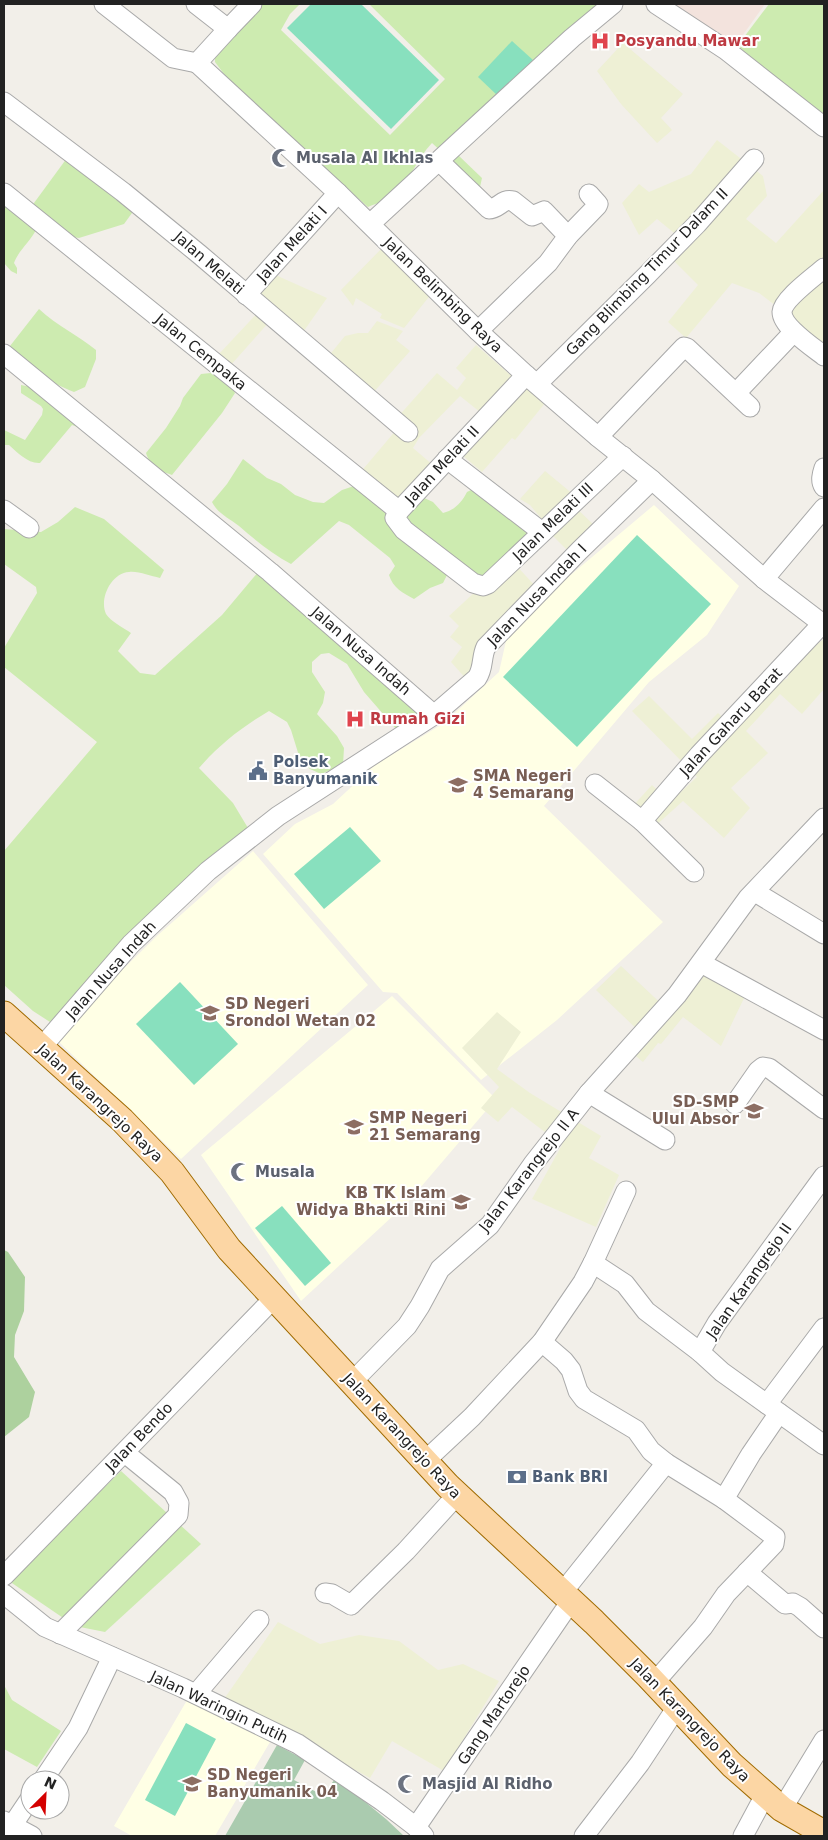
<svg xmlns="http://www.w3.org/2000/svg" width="828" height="1840" viewBox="0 0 828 1840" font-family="'DejaVu Sans',sans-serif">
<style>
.education{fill:#ffffe5}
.military{fill:#f3e3dd}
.farmland{fill:#eef0d5}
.grass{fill:#cdebb0}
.forest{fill:#add19e}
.cemetery{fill:#aacbaf}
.pitch{fill:#88e0be}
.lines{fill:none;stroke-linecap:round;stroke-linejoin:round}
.minor-casing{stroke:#a9a9a9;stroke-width:21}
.major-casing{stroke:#a06b00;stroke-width:27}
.minor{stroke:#fff;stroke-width:19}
.major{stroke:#fcd6a4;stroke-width:25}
.labels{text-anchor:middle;stroke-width:4;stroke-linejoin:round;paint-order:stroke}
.health-label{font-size:15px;font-weight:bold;fill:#be3a42;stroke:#fff;text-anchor:start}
.worship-label{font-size:15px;font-weight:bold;fill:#5b616d;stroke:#fff;text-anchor:start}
.street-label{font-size:15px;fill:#222;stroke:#fff}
.service-label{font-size:15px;font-weight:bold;fill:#4e5e75;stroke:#fff;text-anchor:start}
.education-label{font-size:15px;font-weight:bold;fill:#785e54;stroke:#fff;text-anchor:start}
</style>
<rect width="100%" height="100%" fill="#f2efe9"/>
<!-- education -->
<g class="education">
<path d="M654,505L739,586L707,635L649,682L544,806L663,922L557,1020L481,1080L397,993L383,992L263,854L295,824L333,804L375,765L444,723L499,672L506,641L554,589Z"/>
<path d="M253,851L368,985L181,1159L57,1040L115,977L158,935Z"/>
<path d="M392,996L496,1099L408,1202L301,1301L201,1155Z"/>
<path d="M190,1695L270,1742L215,1836H132L114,1826Z"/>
</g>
<!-- military -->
<path class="military" d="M660,4H765L727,57Z"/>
<!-- farmland -->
<g class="farmland">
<path d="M623,43L683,94L661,118L672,130L657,143L621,104L597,71Z"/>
<path d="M717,140L763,176L767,196L746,219L776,243L824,190V351L804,327L759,293L732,283L686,338L668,322L698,285L674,261L694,242L685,231L679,237L657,219L639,235L622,203L639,184L649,192L691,174Z"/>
<path d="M387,243L436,288L404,328L380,318L382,314L356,298L353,306L341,290Z"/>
<path d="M271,273L327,298L301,335L277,313L230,366L218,355L265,305L252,293Z"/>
<path d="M377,321L403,331L396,340L410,351L372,394L327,358L345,336L358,333H368Z"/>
<path d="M476,345L516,380L485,416L460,396L419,438L413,448L433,465L398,507L359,474L402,423L396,419L437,373L457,390L466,378L456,368Z"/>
<path d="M527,387L550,397L515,440L512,438L482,472L462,455Z"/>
<path d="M545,471L574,495L545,523L530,505L520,499Z"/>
<path d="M575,507L596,527L571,554L550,533Z"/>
<path d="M514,563L537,588L468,681L451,662L462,647L450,637L459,626L449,616L476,591Z"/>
<path d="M824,639V689L802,714L780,694L746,731L768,753L731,788L750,808L724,838L683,801L653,828L631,808L652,785L670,802L697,777L632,711L649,696L692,739L718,713L731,725L776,681L787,679L795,661Z"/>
<path d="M621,966L669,1011L703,970L746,994L721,1046L683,1017L661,1044L658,1043L643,1062L631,1052L644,1036L596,990Z"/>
<path d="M497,1012L521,1032L497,1069L530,1093L601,1136L589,1158L619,1175L596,1227L532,1199L562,1145L512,1107L498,1122L481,1108L499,1087L462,1048Z"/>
<path d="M278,1622L320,1644L359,1635L399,1641L438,1670L463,1664L499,1681L444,1771L392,1741L370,1778L224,1699Z"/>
</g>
<!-- grass -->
<g class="grass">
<path d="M261,4H300L290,14L281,30L390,135L445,79L369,4H608L458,155L482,178L480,187L432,143C417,158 411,179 396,194C390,200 376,203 368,207L327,171L311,153L296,142L270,117L251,102L227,78L215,62V53Z"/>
<path d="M769,4H824L823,115L735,49Z"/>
<path d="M67,158L133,206L132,213L124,224L79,238L67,236L35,214L34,203Z"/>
<path d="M4,202L37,228C31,241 18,251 14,263L17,268V274L11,271L4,263Z"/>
<path d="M39,309C57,326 78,335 96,350V359L85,387L74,392C51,383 24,367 10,346Z"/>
<path d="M211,373C220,376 232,384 235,393L222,413L172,475C158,470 151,468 146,453L166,428L180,406L183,398L201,374Z"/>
<path d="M21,385L31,387L86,430L72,425L40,463C28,464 17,452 9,445H4V430L25,440L42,415L43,409L41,406L21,393Z"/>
<path d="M243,459L267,478L281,484L295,495L313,502L324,503L342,490L357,485L387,507L422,497L433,502L443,513C455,510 462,502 467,492L475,488L531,535L488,586L449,571L443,583L430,588L414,599C403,593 393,588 389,575L395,566L390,558L349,525L339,521L291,564C272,554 255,540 239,526C229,518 218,514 212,502L227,484Z"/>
<path d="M75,507L104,519L164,570L160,578C150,576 139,571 129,572C111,573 99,599 106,614C110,621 124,628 131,633L118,651L140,673L155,675L222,615L259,571L403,697L421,717L397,730L364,692L347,664L329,653L321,654L312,662V672L325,692L323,703L317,714L337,736L344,748L343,765L321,774L310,769L300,759L291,730L287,722L269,711C242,727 220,744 199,768L233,803L248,828L64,1013L50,1022L33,1011L4,985V851L97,742L4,667V648L37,593L36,587L4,564V529L41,532L58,522Z"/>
<path d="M121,1471L201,1544L105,1632L75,1626L9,1581Z"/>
<path d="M4,1685L12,1700L61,1731L37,1767L4,1749Z"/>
</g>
<!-- forest -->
<path class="forest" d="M4,1250L8,1252L25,1277L24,1311L15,1335L14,1357L35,1392L29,1417L4,1437Z"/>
<!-- cemetery -->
<path class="cemetery" d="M277,1745L305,1760L294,1780L322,1795L336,1778L386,1819L404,1836H225Z"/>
<!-- pitch -->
<g class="pitch">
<path d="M311,4H361L439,80L391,129L287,28Z"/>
<path d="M512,41L533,60L499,97L478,77Z"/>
<path d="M637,535L711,604L577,747L503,677Z"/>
<path d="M350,827L381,861L324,909L294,874Z"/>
<path d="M180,982L238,1044L194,1085L136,1024Z"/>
<path d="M282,1206L331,1263L305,1286L255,1228Z"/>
<path d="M186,1723L216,1739L175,1816L145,1800Z"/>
</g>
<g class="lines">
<!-- minor casing -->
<g class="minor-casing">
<g id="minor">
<path d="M104,4L173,58L197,63"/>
<path d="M196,4L228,29L197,63L338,193L478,331L526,375L598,437L652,480L764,579L824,625"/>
<path d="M656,4L726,50L824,127"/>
<path d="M228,29L252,4"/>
<path d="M4,102L123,192L199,254L408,432"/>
<path d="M439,161L489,209C499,209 502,198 513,201L532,216L544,211L568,236"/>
<path d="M4,193L399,511"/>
<path d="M370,224L572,38L613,4"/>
<path d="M824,268C814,277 783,299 782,312C782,327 814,348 824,356"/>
<path d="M246,295L338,193"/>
<path d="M478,331L548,263L568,236L597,206L598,204L589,194"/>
<path d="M4,354L270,572L434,715"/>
<path d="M526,375L399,511L395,518L404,530L473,583L483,586L488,584L623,456"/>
<path d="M537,384L647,275L697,224L754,159"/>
<path d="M736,393L788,338"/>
<path d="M598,437L684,347L687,348L750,407"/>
<path d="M447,459L542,532"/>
<path d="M824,468C822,474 820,481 824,487"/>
<path d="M4,510L29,528"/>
<path d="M764,579L824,508"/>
<path d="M595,784L642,821L694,872"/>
<path d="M642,821L699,755L822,624"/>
<path d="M755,892L824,934"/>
<path d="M701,963L824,1030"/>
<path d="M41,1048L131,944L208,871L278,816L434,715L477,678C484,668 481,657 486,647L579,551L652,480"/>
<path d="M589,1093L665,1140"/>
<path d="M735,1104L758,1071L763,1067L769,1068L824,1109"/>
<path d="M593,1263L626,1191"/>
<path d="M542,1342L564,1361L571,1370L578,1391L584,1399L636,1430L651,1451L666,1463L724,1499L775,1537L774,1544L726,1594L703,1627L654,1683"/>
<path d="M700,1352L717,1323L824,1176"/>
<path d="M352,1382L407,1326L420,1306L440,1269L490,1225L533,1164L589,1093L677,995L748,898L824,818"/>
<path d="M767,1404L824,1328"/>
<path d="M425,1461L472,1417L542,1342L583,1282L593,1263L625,1284L646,1311L700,1352L722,1372L824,1445"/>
<path d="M724,1499L751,1454L779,1413"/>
<path d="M747,1572L785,1604L793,1603L800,1607L824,1628"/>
<path d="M4,1576L274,1298"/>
<path d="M325,1593L332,1594L351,1605L406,1551L457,1495"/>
<path d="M562,1593L666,1463"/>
<path d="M4,1594L45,1627L183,1688L298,1744L382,1801L416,1827L424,1836"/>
<path d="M60,1634L178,1515L179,1503L173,1492L125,1453"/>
<path d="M196,1694L259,1620"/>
<path d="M43,1780L78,1728L112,1657"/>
<path d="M782,1809L824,1740"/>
<path d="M4,1821L32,1836"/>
<path d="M416,1827L571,1601"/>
<path d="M5,1836L30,1799"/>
<path d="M584,1836L640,1763L677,1707"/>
<path d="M743,1836L765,1795"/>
</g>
</g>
<!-- major casing -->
<g class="major-casing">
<path id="major" d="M4,1014L122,1120L172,1172L229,1249L448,1486L594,1622L648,1676L732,1765L782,1809L824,1833"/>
</g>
<!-- minor -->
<use href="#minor" class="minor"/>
<!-- major -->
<use href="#major" class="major"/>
</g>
<!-- icons -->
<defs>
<g id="hospital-bare" transform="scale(1.5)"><path d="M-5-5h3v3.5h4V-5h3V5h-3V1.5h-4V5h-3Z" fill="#e0444e" stroke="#fff" stroke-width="2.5" paint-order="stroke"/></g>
<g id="mosque-bare" transform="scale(1.5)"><path d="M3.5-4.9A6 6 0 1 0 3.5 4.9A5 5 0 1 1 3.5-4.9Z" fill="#6b7280" stroke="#fff" stroke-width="2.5" paint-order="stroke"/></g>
<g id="civic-bare" transform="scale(1.5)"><path d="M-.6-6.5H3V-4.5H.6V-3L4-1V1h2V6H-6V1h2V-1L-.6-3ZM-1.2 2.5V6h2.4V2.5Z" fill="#5c6f8a" stroke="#fff" stroke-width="2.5" paint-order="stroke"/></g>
<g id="school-bare" transform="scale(1.5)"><path d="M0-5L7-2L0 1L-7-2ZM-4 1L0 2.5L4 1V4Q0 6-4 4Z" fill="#8d6e63" stroke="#fff" stroke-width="2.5" paint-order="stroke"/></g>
<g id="bank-bare" transform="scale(1.5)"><path d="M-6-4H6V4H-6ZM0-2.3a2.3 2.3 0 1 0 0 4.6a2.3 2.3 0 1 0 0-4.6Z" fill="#5c6f8a" stroke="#fff" stroke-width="2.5" paint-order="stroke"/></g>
</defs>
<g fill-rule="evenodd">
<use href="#hospital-bare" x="600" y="41"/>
<use href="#mosque-bare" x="281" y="158"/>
<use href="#hospital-bare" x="355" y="719"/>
<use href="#civic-bare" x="258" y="771"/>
<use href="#school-bare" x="458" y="785"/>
<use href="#school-bare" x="210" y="1013"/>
<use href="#school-bare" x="754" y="1111"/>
<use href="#school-bare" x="354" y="1127"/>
<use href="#mosque-bare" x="240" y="1172"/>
<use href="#school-bare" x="461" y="1202"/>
<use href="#bank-bare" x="517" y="1477"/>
<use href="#school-bare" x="192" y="1784"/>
<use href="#mosque-bare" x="407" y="1784"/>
</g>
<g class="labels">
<!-- health labels -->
<g class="health-label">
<text x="615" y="46">Posyandu Mawar</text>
<text x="370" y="724">Rumah Gizi</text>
</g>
<!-- worship labels -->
<g class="worship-label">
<text x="296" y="163">Musala Al Ikhlas</text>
<text x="255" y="1177">Musala</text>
<text x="422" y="1789">Masjid Al Ridho</text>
</g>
<!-- street labels -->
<g class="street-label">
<text transform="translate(292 244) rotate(-48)" y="5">Jalan Melati I</text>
<text transform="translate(209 263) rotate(41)" y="5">Jalan Melati</text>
<text transform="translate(647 272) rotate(-46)" y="5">Gang Blimbing Timur Dalam II</text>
<text transform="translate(443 295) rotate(44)" y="5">Jalan Belimbing Raya</text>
<text transform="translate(201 352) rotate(39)" y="5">Jalan Cempaka</text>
<text transform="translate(442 465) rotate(-47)" y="5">Jalan Melati II</text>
<text transform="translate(553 522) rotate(-44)" y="5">Jalan Melati III</text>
<text transform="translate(537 595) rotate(-46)" y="5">Jalan Nusa Indah I</text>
<text transform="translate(361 651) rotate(41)" y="5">Jalan Nusa Indah</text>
<text transform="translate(731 722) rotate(-47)" y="5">Jalan Gaharu Barat</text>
<text transform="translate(111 970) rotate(-48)" y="5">Jalan Nusa Indah</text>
<text transform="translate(100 1103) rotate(43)" y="5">Jalan Karangrejo Raya</text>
<text transform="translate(529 1170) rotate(-52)" y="5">Jalan Karangrejo II A</text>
<text transform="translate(749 1281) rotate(-55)" y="5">Jalan Karangrejo II</text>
<text transform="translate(402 1436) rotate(47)" y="5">Jalan Karangrejo Raya</text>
<text transform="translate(139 1437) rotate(-46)" y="5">Jalan Bendo</text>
<text transform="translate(219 1707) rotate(25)" y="5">Jalan Waringin Putih</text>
<text transform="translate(494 1715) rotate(-56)" y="5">Gang Martorejo</text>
<text transform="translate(690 1720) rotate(46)" y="5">Jalan Karangrejo Raya</text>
</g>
<!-- service labels -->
<g class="service-label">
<text x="273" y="767">Polsek<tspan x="273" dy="17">Banyumanik</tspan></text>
<text x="532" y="1482">Bank BRI</text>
</g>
<!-- education labels -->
<g class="education-label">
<text x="473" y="781">SMA Negeri<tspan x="473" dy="17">4 Semarang</tspan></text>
<text x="225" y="1009">SD Negeri<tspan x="225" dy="17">Srondol Wetan 02</tspan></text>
<text x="739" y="1107" text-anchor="end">SD-SMP<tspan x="739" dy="17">Ulul Absor</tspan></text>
<text x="369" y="1123">SMP Negeri<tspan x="369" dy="17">21 Semarang</tspan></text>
<text x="446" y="1198" text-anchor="end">KB TK Islam<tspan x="446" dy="17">Widya Bhakti Rini</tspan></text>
<text x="207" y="1780">SD Negeri<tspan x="207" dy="17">Banyumanik 04</tspan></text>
</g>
</g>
<!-- border -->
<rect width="828" height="1840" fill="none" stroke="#222222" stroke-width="10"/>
<!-- north arrow -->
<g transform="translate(45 1795) rotate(24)"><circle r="24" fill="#ffffff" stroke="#a7a7a7"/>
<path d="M0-4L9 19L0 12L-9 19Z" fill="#d40000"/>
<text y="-8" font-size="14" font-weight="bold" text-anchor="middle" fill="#222222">N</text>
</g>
</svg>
